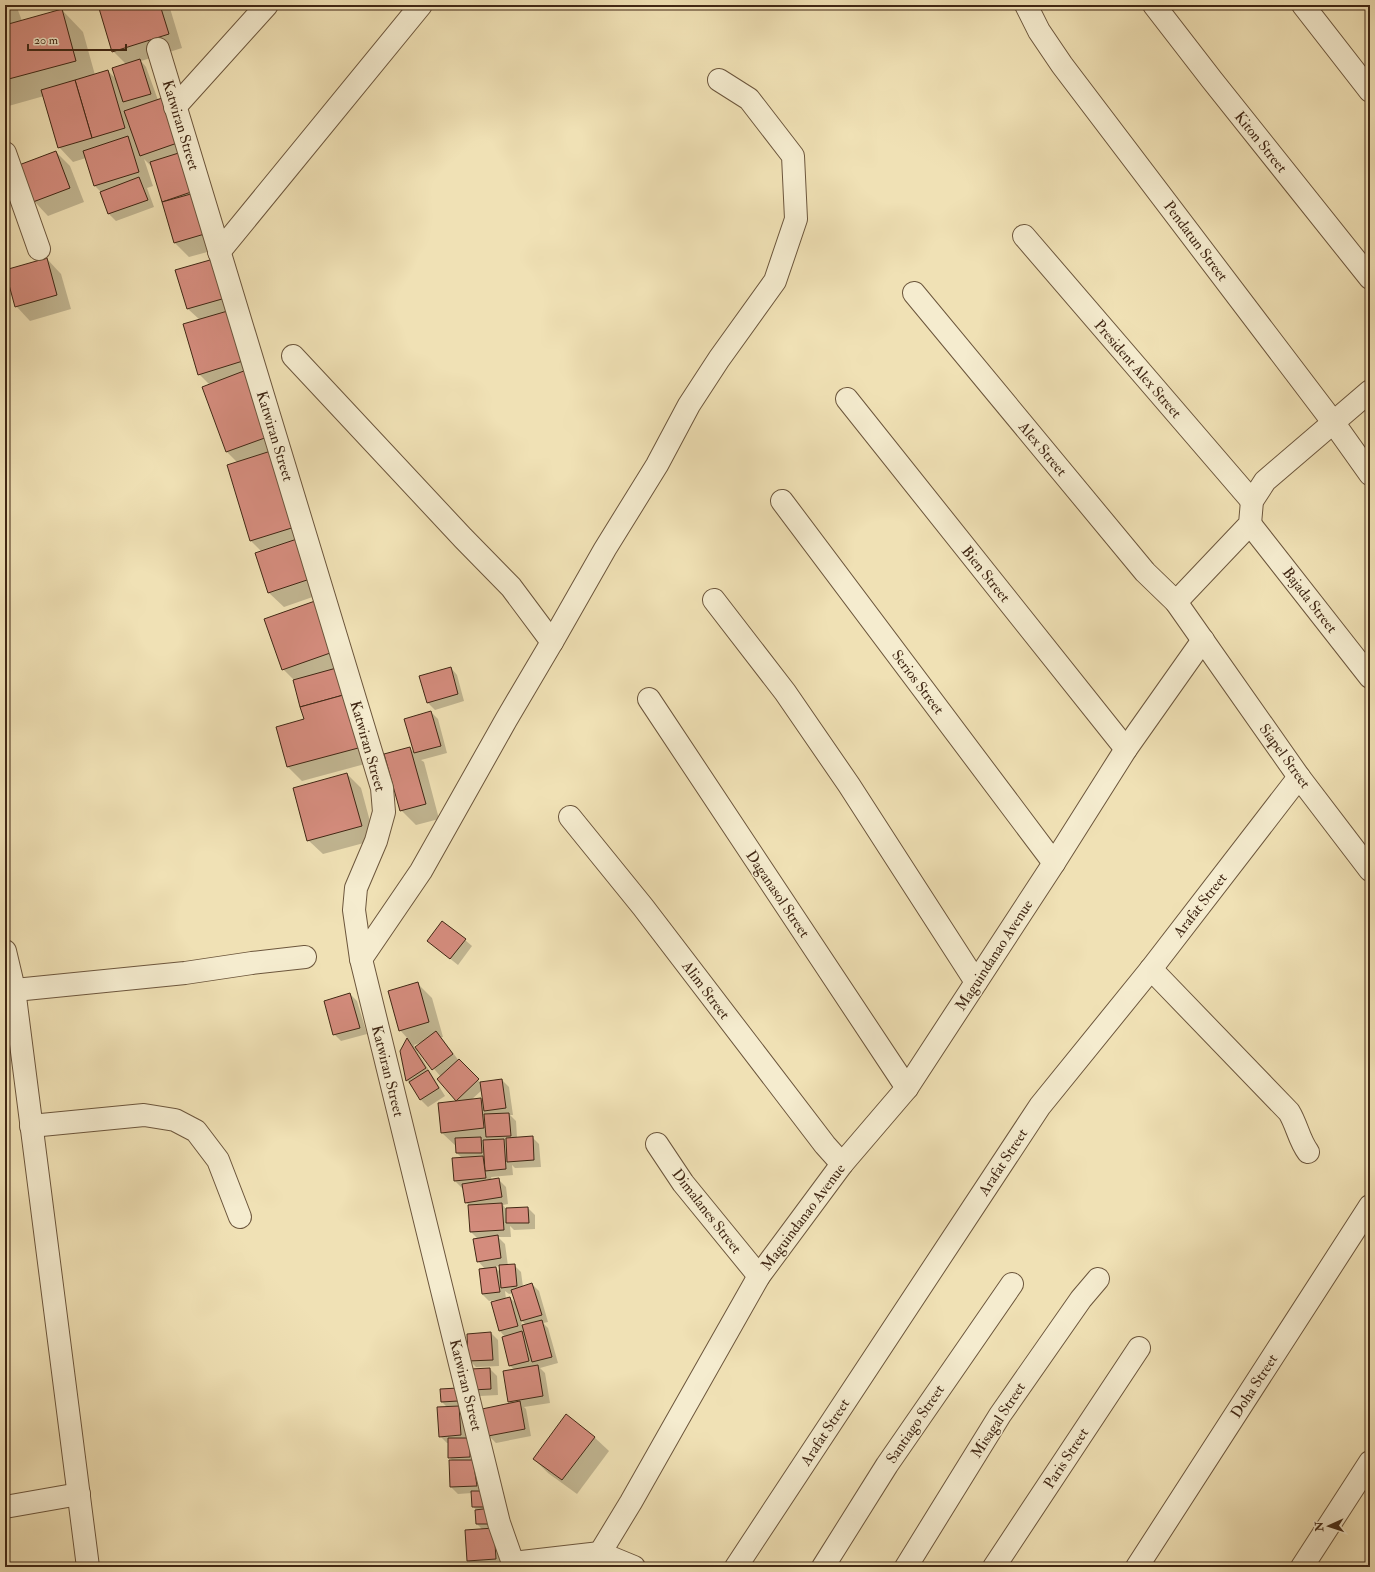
<svg xmlns="http://www.w3.org/2000/svg" width="1375" height="1572" viewBox="0 0 1375 1572" font-family="'IM FELL Double Pica',serif">
<style>
.shadow{fill:#0003;fill-rule:evenodd}
.building{fill:#d48c7d;stroke:#402714}
.lines{fill:none;stroke-linecap:round;stroke-linejoin:round}
.minor-casing{stroke:#6c563c;stroke-width:24}
.minor{stroke:#f5eccf;stroke-width:22}
.labels{text-anchor:middle;stroke-width:3;stroke-linejoin:round;paint-order:stroke}
.street-label{font-size:15px;fill:#402714;stroke:#f5eccf}
</style>
<rect width="100%" height="100%" fill="#f0e1b5"/>
<filter id="stains"><feTurbulence type="fractalNoise" baseFrequency=".005" numOctaves="4"/><feColorMatrix values="0 0 0 0 .2 0 0 0 0 .09 0 0 0 0 .02 0 0 0 .5 -.17"/></filter>
<radialGradient id="worn" r=".72"><stop offset=".6" stop-color="#630" stop-opacity="0"/><stop offset="1" stop-color="#630" stop-opacity=".3"/></radialGradient>
<!-- shadow -->
<g class="shadow">
<path d="M5,5H16L22,21L62,10L83,32L95,75L108,71L116,79L126,64L113,51L99,5H169L182,48L141,61L146,67L158,100L222,248L189,257L175,243L153,168L144,159L153,186L147,188L154,207L116,221L109,214L101,192L95,186L86,158L73,162L59,147L44,96L5,107Z"/>
<path d="M56,152L70,166L84,202L48,216L34,201Z"/>
<path d="M47,259L61,274L71,309L30,321L16,306Z"/>
<path d="M217,259L324,593L284,607L269,593L256,554L262,552L251,541L228,466L238,463L227,452L210,385L199,374L200,320L188,309L176,271Z"/>
<path d="M315,603L376,761L302,781L288,767L278,728L305,720L294,680L283,669Z"/>
<path d="M451,668L457,675L464,701L435,710L428,703Z"/>
<path d="M431,712L438,719L447,753L421,760L424,762L439,819L416,825L401,810L409,748L415,753L405,719Z"/>
<path d="M347,774L361,788L375,840L323,854L308,840Z"/>
<path d="M465,940L472,946L458,965L428,941Z"/>
<path d="M418,984L432,998L443,1037H441L459,1061L481,1083L502,1080L509,1087L513,1115H510L516,1121L517,1138L532,1137L539,1144L541,1167L515,1168L512,1165L513,1175L491,1177L492,1181L499,1180L506,1187L508,1204L503,1205L506,1209L528,1208L535,1215V1229L514,1230L510,1226L511,1237H498L505,1244L508,1266L514,1265L521,1272L523,1287L532,1284L539,1291L548,1322L543,1323L548,1328L558,1363L540,1368L545,1373L550,1403L524,1407L526,1409L531,1436L496,1443L489,1436L511,1404L509,1402L515,1370L509,1365L505,1337L500,1331L492,1302L497,1301L496,1300L489,1301L482,1294L485,1269L478,1261L479,1240L471,1232L469,1206L466,1202L464,1188H462L455,1181L453,1159L462,1158L457,1153V1147L442,1133L459,1102L439,1080L441,1077L418,1050L417,1051L445,1096L428,1107L421,1100L407,1080L401,1051L408,1039L400,1030ZM422,1042L415,1048L414,1045ZM482,1090L484,1103L481,1099L471,1100ZM500,1266V1272L495,1267ZM505,1291L509,1294L513,1293L517,1304L510,1298L506,1299ZM521,1320L526,1325L522,1326Z"/>
<path d="M350,994L357,1001L367,1034L341,1041L334,1034Z"/>
<path d="M491,1333L498,1340L499,1366L476,1367L469,1360Z"/>
<path d="M490,1369L497,1376L498,1395L480,1396L473,1389Z"/>
<path d="M457,1389L503,1566L474,1567L468,1561L483,1530L477,1524V1510L473,1507L472,1493L458,1494L451,1487L453,1461L449,1457V1443H447L440,1436L447,1407L442,1402L441,1390Z"/>
<path d="M594,1437L609,1451L577,1494L548,1473L534,1459Z"/>
</g>
<!-- building -->
<g class="building">
<path d="M98,5H160L169,34L112,52Z"/>
<path d="M62,9L76,61L5,80V25Z"/>
<path d="M140,59L151,94L123,102L112,68Z"/>
<path d="M108,70L125,128L92,138L75,80Z"/>
<path d="M75,80L92,138L58,148L41,90Z"/>
<path d="M168,96L183,141L140,156L124,111Z"/>
<path d="M128,136L139,172L94,186L83,151Z"/>
<path d="M56,151L70,188L33,202L19,165Z"/>
<path d="M185,151L197,190L162,202L150,162Z"/>
<path d="M139,177L148,200L108,214L100,192Z"/>
<path d="M198,192L208,233L174,243L162,202Z"/>
<path d="M47,258L57,295L15,307L5,270Z"/>
<path d="M217,258L229,297L187,309L175,270Z"/>
<path d="M231,310L246,360L198,375L183,324Z"/>
<path d="M249,369L273,435L226,452L202,387Z"/>
<path d="M274,450L298,526L250,541L227,465Z"/>
<path d="M297,539L310,579L268,593L255,553Z"/>
<path d="M315,601L333,652L282,670L264,619Z"/>
<path d="M340,667L347,694L300,707L293,680Z"/>
<path d="M451,667L458,694L427,703L419,676Z"/>
<path d="M347,694L362,747L287,767L276,727L304,719L300,707Z"/>
<path d="M431,711L441,746L414,753L404,719Z"/>
<path d="M410,747L426,804L400,811L384,754Z"/>
<path d="M347,773L362,826L307,841L293,788Z"/>
<path d="M442,921L466,939L450,959L427,941Z"/>
<path d="M418,982L429,1022L399,1031L388,991Z"/>
<path d="M350,993L360,1028L333,1035L324,1001Z"/>
<path d="M436,1031L453,1054L432,1070L415,1047Z"/>
<path d="M407,1038L426,1068L406,1081L400,1051Z"/>
<path d="M459,1059L479,1079L456,1101L437,1079Z"/>
<path d="M428,1070L439,1088L420,1100L409,1082Z"/>
<path d="M502,1079L506,1108L484,1111L480,1082Z"/>
<path d="M481,1098L484,1128L441,1133L438,1103Z"/>
<path d="M509,1113L511,1136L486,1137L484,1114Z"/>
<path d="M533,1136L534,1160L507,1162L506,1138Z"/>
<path d="M481,1137L482,1153H456L455,1138Z"/>
<path d="M504,1139L506,1169L485,1171L483,1140Z"/>
<path d="M483,1156L486,1178L454,1181L452,1158Z"/>
<path d="M499,1178L502,1197L465,1203L462,1184Z"/>
<path d="M502,1203L504,1230L470,1232L468,1205Z"/>
<path d="M528,1207L529,1223H506V1208Z"/>
<path d="M498,1235L501,1258L477,1262L473,1239Z"/>
<path d="M515,1264L517,1286L501,1288L499,1265Z"/>
<path d="M496,1267L500,1292L482,1294L479,1269Z"/>
<path d="M532,1283L542,1315L521,1321L511,1290Z"/>
<path d="M510,1297L518,1326L499,1331L491,1302Z"/>
<path d="M542,1320L552,1357L532,1362L522,1325Z"/>
<path d="M522,1331L529,1361L509,1366L502,1337Z"/>
<path d="M491,1332L493,1360L468,1361L467,1334Z"/>
<path d="M538,1365L543,1396L508,1402L503,1371Z"/>
<path d="M490,1368L491,1389L472,1390L471,1369Z"/>
<path d="M458,1388V1401L441,1402L440,1389Z"/>
<path d="M520,1401L525,1429L488,1436L482,1409Z"/>
<path d="M459,1406L461,1435L439,1437L437,1407Z"/>
<path d="M566,1414L595,1437L562,1480L533,1459Z"/>
<path d="M448,1438H470V1457L448,1458Z"/>
<path d="M449,1460H473L477,1486L450,1487Z"/>
<path d="M471,1491H485L486,1507H472Z"/>
<path d="M491,1508L492,1524H476L475,1510Z"/>
<path d="M494,1528L496,1559L467,1561L465,1530Z"/>
<path d="M496,1563V1567H473L472,1565Z"/>
</g>
<g class="lines">
<!-- minor casing -->
<g class="minor-casing">
<g id="minor">
<path d="M1026,5L1039,31L1062,65L1333,422L1370,474"/>
<path d="M1154,5L1212,80L1370,278"/>
<path d="M1303,5L1370,91"/>
<path d="M158,49L382,788L384,812L376,841L356,888L354,910L361,959L499,1523L513,1563V1567"/>
<path d="M175,107L267,5"/>
<path d="M5,153L39,249"/>
<path d="M1024,236L1252,501"/>
<path d="M219,252L421,5"/>
<path d="M914,293L1145,572L1176,602L1299,777L1370,870"/>
<path d="M293,356L463,538L511,587L552,642L506,720L421,871L361,959"/>
<path d="M847,399L1126,749"/>
<path d="M782,501L1054,863"/>
<path d="M1250,524L1370,677"/>
<path d="M714,600L785,692L849,785L976,982"/>
<path d="M1176,602L1250,524L1252,501L1265,481L1370,391"/>
<path d="M552,642L605,549L657,465L689,405L719,359L775,281L796,219L793,156L749,99L719,80"/>
<path d="M649,699L907,1088"/>
<path d="M570,817L643,907L825,1145L842,1164"/>
<path d="M5,951L14,989L88,1567"/>
<path d="M1151,969L1289,1112C1297,1125 1299,1140 1308,1152"/>
<path d="M5,991L185,973L252,963L305,957"/>
<path d="M31,1126L144,1115L175,1120L196,1131L218,1160L240,1217"/>
<path d="M657,1144L683,1183L759,1276"/>
<path d="M5,1507L79,1494"/>
<path d="M600,1553L631,1502L759,1276L842,1164L907,1088L1054,863L1126,749L1203,640"/>
<path d="M513,1563L600,1553L634,1567"/>
<path d="M736,1567L1040,1106L1151,969L1299,777"/>
<path d="M823,1567L887,1465L1012,1284"/>
<path d="M906,1567L1000,1415L1081,1299L1098,1279"/>
<path d="M994,1567L1139,1348"/>
<path d="M1137,1567L1370,1206"/>
<path d="M1302,1567L1370,1462"/>
</g>
</g>
<!-- minor -->
<use href="#minor" class="minor"/>
</g>
<g class="labels">
<!-- street labels -->
<g class="street-label">
<text transform="translate(181 125) rotate(73)" y="5">Katwiran Street</text>
<text transform="translate(1261 142) rotate(51)" y="5">Kiton Street</text>
<text transform="translate(1196 241) rotate(53)" y="5">Pendatun Street</text>
<text transform="translate(1138 369) rotate(49)" y="5">President Alex Street</text>
<text transform="translate(275 436) rotate(73)" y="5">Katwiran Street</text>
<text transform="translate(1043 449) rotate(50)" y="5">Alex Street</text>
<text transform="translate(986 574) rotate(51)" y="5">Bien Street</text>
<text transform="translate(1310 600) rotate(52)" y="5">Bajada Street</text>
<text transform="translate(918 682) rotate(53)" y="5">Serios Street</text>
<text transform="translate(368 746) rotate(74)" y="5">Katwiran Street</text>
<text transform="translate(1285 756) rotate(54)" y="5">Siapel Street</text>
<text transform="translate(778 894) rotate(56)" y="5">Daganasol Street</text>
<text transform="translate(1200 905) rotate(-52)" y="5">Arafat Street</text>
<text transform="translate(994 955) rotate(-57)" y="5">Maguindanao Avenue</text>
<text transform="translate(706 990) rotate(53)" y="5">Alim Street</text>
<text transform="translate(388 1071) rotate(76)" y="5">Katwiran Street</text>
<text transform="translate(1003 1162) rotate(-57)" y="5">Arafat Street</text>
<text transform="translate(707 1211) rotate(52)" y="5">Dimalanes Street</text>
<text transform="translate(803 1217) rotate(-53)" y="5">Maguindanao Avenue</text>
<text transform="translate(466 1385) rotate(76)" y="5">Katwiran Street</text>
<text transform="translate(1254 1386) rotate(-57)" y="5">Doha Street</text>
<text transform="translate(998 1420) rotate(-57)" y="5">Misagal Street</text>
<text transform="translate(915 1424) rotate(-56)" y="5">Santiago Street</text>
<text transform="translate(825 1432) rotate(-57)" y="5">Arafat Street</text>
<text transform="translate(1066 1458) rotate(-57)" y="5">Paris Street</text>
</g>
</g>
<!-- margin -->
<rect width="1375" height="1572" fill="none" stroke="#f0e1b5" stroke-width="20"/>
<rect x="6" y="6" width="1363" height="1560" fill="none" stroke="#402714" stroke-width="2"/>
<rect x="10" y="10" width="1355" height="1552" fill="none" stroke="#402714"/>
<!-- north arrow -->
<g transform="translate(1329 1526) rotate(267)" stroke="#f5eccf" stroke-width="3" paint-order="stroke">
<path d="M0-3L7 15L0 10L-7 15Z" fill="#402714"/>
<text y="-6" font-size="11" font-weight="bold" text-anchor="middle" fill="#402714">N</text>
</g>
<!-- scale -->
<path d="M28 44v6h98v-6" fill="none" stroke="#402714" stroke-width="2"/>
<text x="34" y="44" font-size="12" fill="#402714" stroke="#f5eccf" stroke-width="3" paint-order="stroke">20 m</text>
<rect width="100%" height="100%" filter="url(#stains)"/>
<rect width="100%" height="100%" fill="url(#worn)"/>
</svg>
